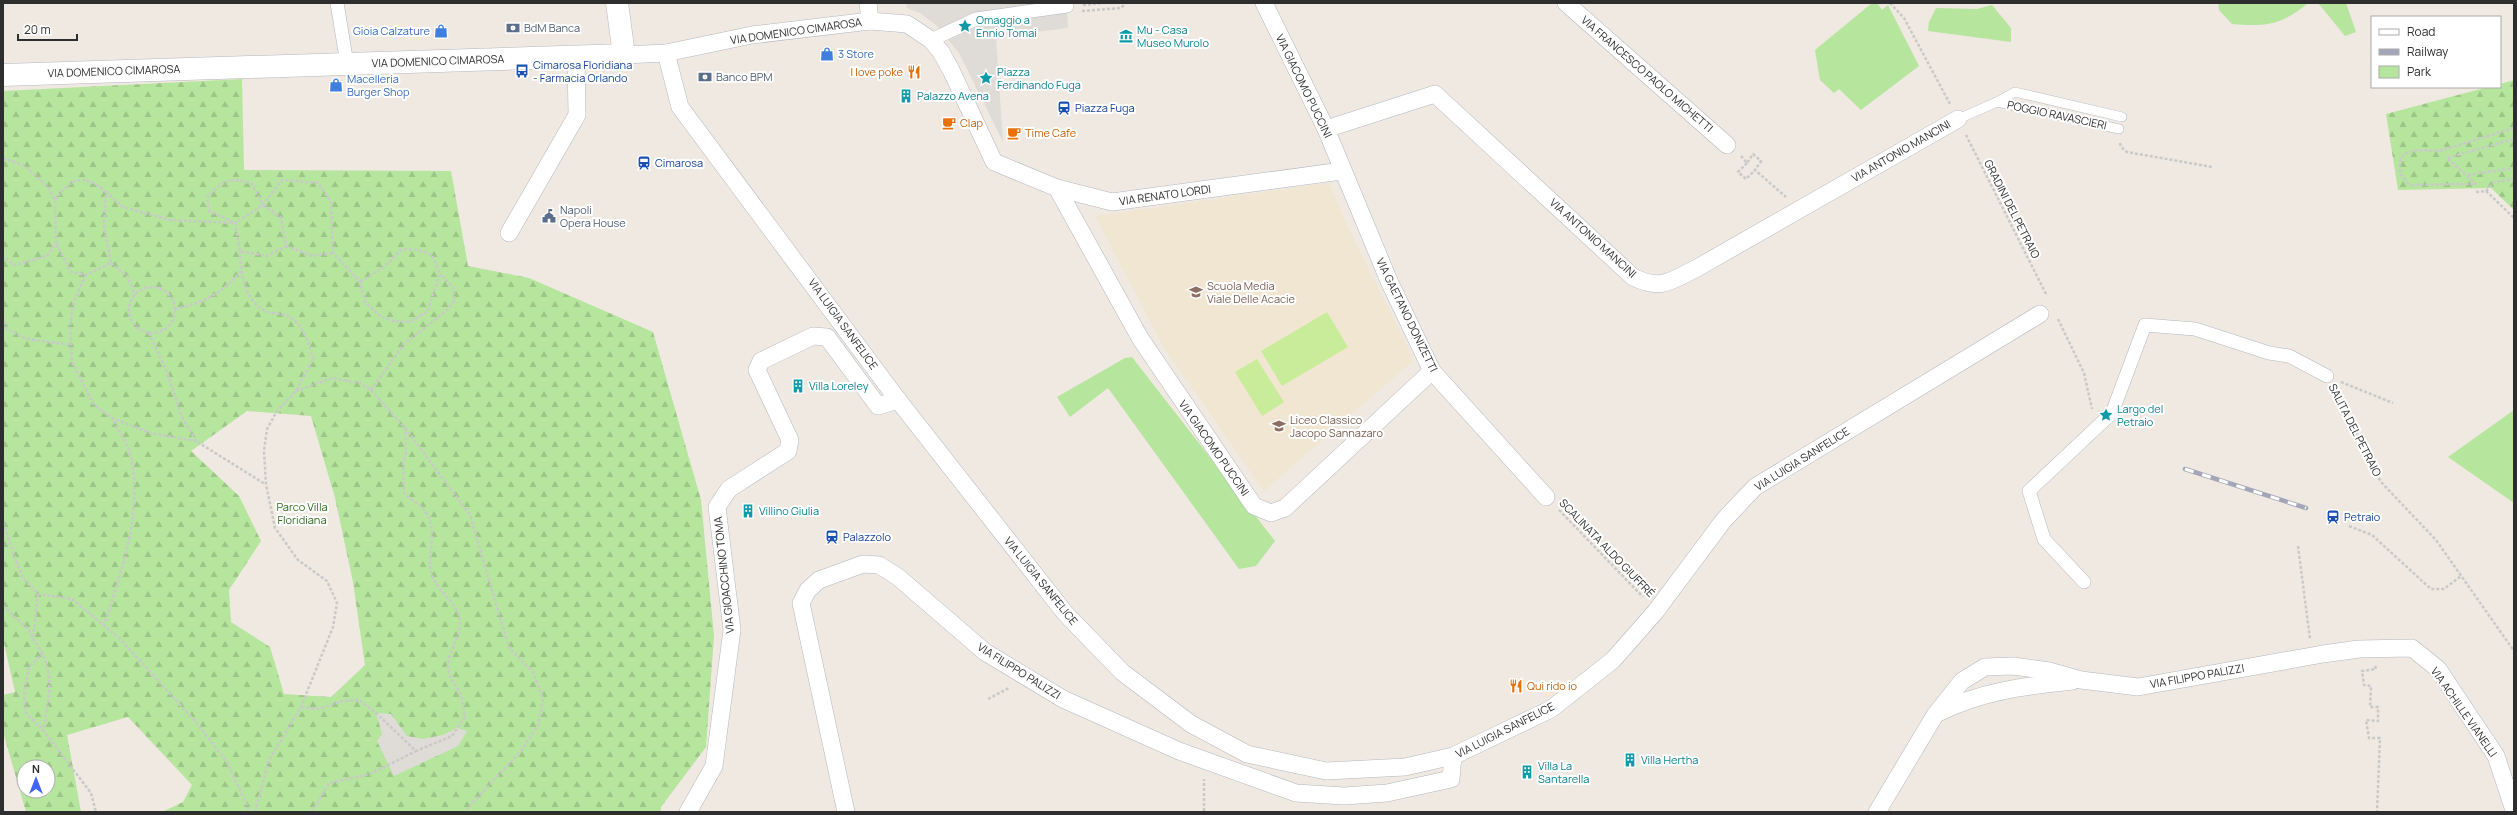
<svg xmlns="http://www.w3.org/2000/svg" width="2517" height="815" viewBox="0 0 2517 815" font-family="Manrope,sans-serif">
<style>
.education{fill:#f0e6d1}
.green{fill:#b6e59e}
.forest{fill:url(#forest-firs);fill-rule:evenodd}
.pitch{fill:#c9ec9a}
.plaza{fill:#dfdcd8}
.lines{fill:none;stroke-linecap:round;stroke-linejoin:round}
.service-casing{stroke:#b4b7c1;stroke-width:10}
.pedestrian-casing{stroke:#b4b7c1;stroke-width:14}
.minor-casing{stroke:#b4b7c1;stroke-width:18}
.tertiary-casing{stroke:#b4b7c1;stroke-width:23}
.path{stroke:#c9c9c9;stroke-width:2.5;stroke-dasharray:3 2;stroke-linecap:butt}
.service{stroke:#fff;stroke-width:9}
.pedestrian{stroke:#fff;stroke-width:13}
.minor{stroke:#fff;stroke-width:17}
.tertiary{stroke:#fff;stroke-width:22}
.rail-casing{stroke:#a3a6b8;stroke-width:4.5}
.rail{stroke:#fff;stroke-width:3;stroke-dasharray:9;stroke-linecap:butt}
.labels{text-anchor:middle;stroke-width:4;stroke-linejoin:round;paint-order:stroke}
.culture-label{font-size:11px;fill:#0d838f;stroke:#fff;text-anchor:start}
.service-label{font-size:11px;fill:#4e5e75;stroke:#fff;text-anchor:start}
.shop-label{font-size:11px;fill:#366cbe;stroke:#fff;text-anchor:start}
.street-label{font-size:11px;fill:#2e2e2e;stroke:#fff}
.transit-label{font-size:11px;fill:#164399;stroke:#fff;text-anchor:start}
.food-label{font-size:11px;fill:#c56008;stroke:#fff;text-anchor:start}
.education-label{font-size:11px;fill:#785e54;stroke:#fff;text-anchor:start}
.park-label{font-size:11px;fill:#2c6e1b;stroke:#fff}
</style>
<defs>
<pattern id="forest-firs" width="22" height="20" patternUnits="userSpaceOnUse"><rect width="22" height="20" fill="#b6e59e"/><path d="M5 1l3.5 6h-7zM16 11l3.5 6h-7z" fill="#9dc588"/></pattern>
</defs>
<rect width="100%" height="100%" fill="#efe9e1"/>
<!-- education -->
<path class="education" d="M1329,183L1352,236L1414,360L1264,491L1164,348L1095,216Z"/>
<!-- green -->
<g class="green">
<path d="M1872,3H1877L1882,10L1888,5L1919,66L1861,110L1839,89L1834,93L1820,80L1815,50Z"/>
<path d="M2218,3H2308C2282,25 2265,27 2232,24L2219,10Z"/>
<path d="M2318,3H2346L2356,32L2345,36Z"/>
<path d="M1992,5L2011,28V42L1928,31L1929,22L1936,8L1977,9Z"/>
<path d="M1132,357L1275,541L1256,566L1239,569L1108,388L1070,417L1057,397L1125,358Z"/>
<path d="M2514,410V503L2448,457Z"/>
</g>
<!-- forest -->
<g class="forest">
<path d="M242,79L244,170L451,171L468,266L529,278L653,332L701,500L714,636L706,747L661,807V812H162L183,802L192,785L128,717L67,735L81,812H26L3,732V695L15,692L3,639V91ZM247,411L311,416L335,498L353,582L365,665L331,697L284,694L270,647L231,622L229,590L261,541L239,496L191,451ZM24,767H48V791H24Z"/>
<path d="M2514,80V210L2491,188L2398,190L2386,114L2488,87H2500V84Z"/>
</g>
<!-- pitch -->
<g class="pitch">
<path d="M1327,312L1348,347L1282,386L1261,351Z"/>
<path d="M1257,359L1284,402L1262,416L1235,372Z"/>
</g>
<!-- plaza -->
<g class="plaza">
<path d="M906,3H1067L1068,28L996,37L1003,142L959,53L936,25L920,13L907,8Z"/>
<path d="M376,713L391,714L407,736L423,739L443,735L457,728L467,731L458,746L394,776L377,741L382,734Z"/>
</g>
<g class="lines">
<!-- service casing -->
<g class="service-casing">
<g id="service">
<path d="M1997,102L2015,92L2122,117"/>
<path d="M1958,119L1997,102L2119,129"/>
</g>
</g>
<!-- pedestrian casing -->
<g class="pedestrian-casing">
<g id="pedestrian">
<path d="M337,3L347,64"/>
<path d="M931,40L976,19L1067,6"/>
<path d="M2084,582L2044,539L2029,491L2112,413L2145,325L2195,329L2269,353L2289,356L2327,376"/>
</g>
</g>
<!-- minor casing -->
<g class="minor-casing">
<g id="minor">
<path d="M868,3L870,21"/>
<path d="M1264,3L1326,129L1389,281L1432,371L1546,497"/>
<path d="M1566,3L1727,145"/>
<path d="M666,53L680,107L898,400L1065,613L1122,672L1191,724L1247,754L1326,771L1405,767L1453,756L1551,709L1613,660L1656,611L1723,521L1755,487L2040,314"/>
<path d="M624,55L666,53L752,35L870,21L907,24L931,40L941,52L951,70L994,162L1057,188L1112,202L1342,171"/>
<path d="M1326,129L1435,94L1633,277C1662,291 1670,281 1697,268L1958,119"/>
<path d="M1057,188L1140,338L1254,506L1271,513L1285,508L1432,371"/>
<path d="M509,233L577,115L576,56"/>
<path d="M1938,713C1981,691 2026,686 2073,681"/>
<path d="M688,812L714,766L732,630L717,507L729,489L788,451L790,440L757,370L761,361L813,336L827,337L878,406L898,400"/>
<path d="M846,812L801,603L808,590L819,580L863,564L879,565L898,577L985,652L1063,699L1179,751L1296,793L1344,796L1387,793L1451,779L1453,756"/>
<path d="M1877,812L1935,715L1962,681L1985,667L2013,666L2049,671L2081,680L2138,687L2323,654L2359,649L2412,648L2438,669L2496,756L2514,810"/>
</g>
</g>
<!-- tertiary casing -->
<g class="tertiary-casing">
<path id="tertiary" d="M3,75L624,55L617,3"/>
</g>
<!-- path -->
<g class="path">
<path d="M1890,3L1904,18L1950,104"/>
<path d="M1083,5L1103,3"/>
<path d="M1082,11L1121,8L1126,3"/>
<path d="M621,75V85"/>
<path d="M2514,128L2439,151L2416,150L2404,154C2396,167 2399,175 2410,185L2476,184L2447,158L2514,139"/>
<path d="M1966,135L2047,296"/>
<path d="M2120,143L2121,147L2127,152L2212,167"/>
<path d="M1741,156L1747,163L1753,154L1761,161L1755,170L1786,197"/>
<path d="M3,158L25,166L47,186L55,200L56,243L47,256L15,265L3,257"/>
<path d="M1747,163L1738,172L1746,179L1755,170"/>
<path d="M2468,175L2514,168"/>
<path d="M2486,191L2514,218"/>
<path d="M106,192L123,207L170,220L235,223L263,205L281,218L286,246L267,256L240,251L235,223L209,211L207,197C223,181 230,176 252,184L263,205L282,180L318,183L331,202L333,253L360,282L365,302L380,316L393,321L409,322L427,312L440,274L432,255L419,250L402,249L384,267L360,282"/>
<path d="M2476,192L2486,191L2494,182L2514,179"/>
<path d="M55,200C72,177 83,173 106,192L104,226L111,263L86,275L71,272L56,243"/>
<path d="M286,246L313,256L333,253"/>
<path d="M240,251C241,274 244,303 268,312C274,314 283,313 289,317C304,325 309,344 313,359L296,391L277,411L267,429L264,451L266,484L275,528L298,560L327,581L337,603L333,627L301,707L269,760L255,812"/>
<path d="M111,263L128,277L135,295"/>
<path d="M86,275L74,301L70,325L72,362L94,405L112,418L150,433L196,441L265,484"/>
<circle cx="152" cy="310" r="23"/>
<path d="M175,309C203,303 222,294 241,271"/>
<path d="M3,317L7,329L26,339L72,345"/>
<path d="M2058,319L2084,373L2092,409"/>
<path d="M149,333L167,372L182,417L196,441"/>
<path d="M2341,382L2393,403"/>
<path d="M2333,389L2381,482L2436,540L2514,651"/>
<path d="M371,390L404,344L446,311L455,300L453,287L440,274"/>
<path d="M296,391L332,378L360,383L371,390L405,428L406,452L403,464L404,493C410,499 420,504 425,511C440,532 425,553 432,575C437,590 454,600 459,616C464,632 448,651 448,666C448,679 457,685 461,696C463,703 464,710 465,717L452,736L416,751L376,713L359,700L342,701L319,709L301,707"/>
<path d="M405,428L470,515L509,648L533,672L543,699L538,726L521,751L464,812"/>
<path d="M1559,510L1643,597"/>
<path d="M3,523L22,577L38,594L72,599L120,639L194,720L227,762L250,812"/>
<path d="M2349,526L2372,535L2431,589H2444L2461,576"/>
<path d="M2298,546L2310,639"/>
<path d="M38,594L33,639C56,669 50,695 43,730L91,793L96,812"/>
<path d="M3,606L29,630L32,637"/>
<path d="M104,626C121,571 143,514 131,457C128,444 118,430 112,418"/>
<path d="M43,653L29,667L24,692L26,713L43,730"/>
<path d="M2375,666L2376,669L2362,671L2364,685L2371,686L2370,707H2378V721L2366,720L2369,738H2380L2377,812"/>
<path d="M988,699L1009,688"/>
<path d="M1204,811V779"/>
<path d="M312,812L329,783L370,774L416,751"/>
</g>
<!-- service -->
<use href="#service" class="service"/>
<!-- pedestrian -->
<use href="#pedestrian" class="pedestrian"/>
<!-- minor -->
<use href="#minor" class="minor"/>
<!-- tertiary -->
<use href="#tertiary" class="tertiary"/>
<!-- rail casing -->
<g class="rail-casing">
<path id="rail" d="M2185,469L2306,508"/>
</g>
<!-- rail -->
<use href="#rail" class="rail"/>
</g>
<!-- icons -->
<defs>
<g id="sight-bare" transform="scale(1.08)"><path d="M0-6L1.8-2.2L6-1.7L2.9 1.2L3.7 5.4L0 3.3L-3.7 5.4L-2.9 1.2L-6-1.7L-1.8-2.2Z" fill="#0f9aa8" stroke="#fff" stroke-width="2.5" paint-order="stroke"/></g>
<g id="bank-bare" transform="scale(1.08)"><path d="M-6-4H6V4H-6ZM0-2.3a2.3 2.3 0 1 0 0 4.6a2.3 2.3 0 1 0 0-4.6Z" fill="#5c6f8a" stroke="#fff" stroke-width="2.5" paint-order="stroke"/></g>
<g id="shop-bare" transform="scale(1.08)"><path d="M-5-2.5h2.3a2.7 3.5 0 0 1 5.4 0H5L5.5 6h-11ZM-1.5-2.5h3a1.5 2.3 0 0 0-3 0Z" fill="#3f7fe0" stroke="#fff" stroke-width="2.5" paint-order="stroke"/></g>
<g id="museum-bare" transform="scale(1.08)"><path d="M0-6L6-3V-2H-6V-3ZM-5-1h2V3h-2ZM-1-1h2V3h-2ZM3-1h2V3H3ZM-6 4H6V6H-6Z" fill="#0f9aa8" stroke="#fff" stroke-width="2.5" paint-order="stroke"/></g>
<g id="bus-bare" transform="scale(1.08)"><path d="M-5-6H5V4H4V6H2V4H-2V6H-4V4H-5ZM-3.5-4V0h7V-4ZM-3.5 1.2v1.5H-2V1.2ZM2 1.2v1.5H3.5V1.2Z" fill="#1a4fb4" stroke="#fff" stroke-width="2.5" paint-order="stroke"/></g>
<g id="restaurant-bare" transform="scale(1.08)"><path d="M-5-6h1v4h1v-4h1v4h1v-4h1v5L-1.5 .5V6h-2V.5L-5-1ZM5-6V6H3V1.5H1.5Q1.5-4 5-6Z" fill="#e8710a" stroke="#fff" stroke-width="2.5" paint-order="stroke"/></g>
<g id="building-bare" transform="scale(1.08)"><path d="M-4-6H4V6H1V3H-1V6H-4ZM-2.5-4.3h1.7v1.8h-1.7ZM.8-4.3h1.7v1.8H.8ZM-2.5-1h1.7V.8h-1.7ZM.8-1h1.7V.8H.8Z" fill="#0f9aa8" stroke="#fff" stroke-width="2.5" paint-order="stroke"/></g>
<g id="station-bare" transform="scale(1.08)"><path d="M-3-6H3Q5-6 5-4V2Q5 4 3 4L4.5 6H3L1.5 4h-3L-3 6H-4.5L-3 4Q-5 4-5 2V-4Q-5-6-3-6ZM-3.5-4v3h7v-3ZM-3.5 1v1.5H-2V1ZM2 1v1.5H3.5V1Z" fill="#1a4fb4" stroke="#fff" stroke-width="2.5" paint-order="stroke"/></g>
<g id="cafe-bare" transform="scale(1.08)"><path d="M-5.5-4.5H6V0H3Q3 3.5 0 3.5H-2.5Q-5.5 3.5-5.5 0ZM3-3.2v2h1.7v-2ZM-6 4.5H4V6H-6Z" fill="#e8710a" stroke="#fff" stroke-width="2.5" paint-order="stroke"/></g>
<g id="civic-bare" transform="scale(1.08)"><path d="M-.6-6.5H3V-4.5H.6V-3L4-1V1h2V6H-6V1h2V-1L-.6-3ZM-1.2 2.5V6h2.4V2.5Z" fill="#5c6f8a" stroke="#fff" stroke-width="2.5" paint-order="stroke"/></g>
<g id="school-bare" transform="scale(1.08)"><path d="M0-5L7-2L0 1L-7-2ZM-4 1L0 2.5L4 1V4Q0 6-4 4Z" fill="#8d6e63" stroke="#fff" stroke-width="2.5" paint-order="stroke"/></g>
</defs>
<g fill-rule="evenodd">
<use href="#sight-bare" x="965" y="26"/>
<use href="#bank-bare" x="513" y="28"/>
<use href="#shop-bare" x="441" y="31"/>
<use href="#museum-bare" x="1126" y="36"/>
<use href="#shop-bare" x="827" y="54"/>
<use href="#bus-bare" x="522" y="71"/>
<use href="#restaurant-bare" x="914" y="72"/>
<use href="#bank-bare" x="705" y="77"/>
<use href="#sight-bare" x="986" y="78"/>
<use href="#shop-bare" x="336" y="85"/>
<use href="#building-bare" x="906" y="96"/>
<use href="#station-bare" x="1064" y="108"/>
<use href="#cafe-bare" x="949" y="123"/>
<use href="#cafe-bare" x="1014" y="133"/>
<use href="#station-bare" x="644" y="163"/>
<use href="#civic-bare" x="549" y="216"/>
<use href="#school-bare" x="1196" y="292"/>
<use href="#building-bare" x="798" y="386"/>
<use href="#sight-bare" x="2106" y="415"/>
<use href="#school-bare" x="1279" y="426"/>
<use href="#building-bare" x="748" y="511"/>
<use href="#station-bare" x="2333" y="517"/>
<use href="#station-bare" x="832" y="537"/>
<use href="#restaurant-bare" x="1516" y="686"/>
<use href="#building-bare" x="1630" y="760"/>
<use href="#building-bare" x="1527" y="772"/>
</g>
<g class="labels">
<!-- culture labels -->
<g class="culture-label">
<text x="976" y="24">Omaggio a<tspan x="976" dy="13">Ennio Tomai</tspan></text>
<text x="1137" y="34">Mu - Casa<tspan x="1137" dy="13">Museo Murolo</tspan></text>
<text x="997" y="76">Piazza<tspan x="997" dy="13">Ferdinando Fuga</tspan></text>
<text x="917" y="100">Palazzo Avena</text>
<text x="809" y="390">Villa Loreley</text>
<text x="2117" y="413">Largo del<tspan x="2117" dy="13">Petraio</tspan></text>
<text x="759" y="515">Villino Giulia</text>
<text x="1641" y="764">Villa Hertha</text>
<text x="1538" y="770">Villa La<tspan x="1538" dy="13">Santarella</tspan></text>
</g>
<!-- service labels -->
<g class="service-label">
<text x="524" y="32">BdM Banca</text>
<text x="716" y="81">Banco BPM</text>
<text x="560" y="214">Napoli<tspan x="560" dy="13">Opera House</tspan></text>
</g>
<!-- shop labels -->
<g class="shop-label">
<text x="430" y="35" text-anchor="end">Gioia Calzature</text>
<text x="838" y="58">3 Store</text>
<text x="347" y="83">Macelleria<tspan x="347" dy="13">Burger Shop</tspan></text>
</g>
<!-- street labels -->
<g class="street-label">
<text transform="translate(796 31) rotate(-8)" y="4">VIA DOMENICO CIMAROSA</text>
<text transform="translate(438 61) rotate(-2)" y="4">VIA DOMENICO CIMAROSA</text>
<text transform="translate(114 71) rotate(-2)" y="4">VIA DOMENICO CIMAROSA</text>
<text transform="translate(1647 74) rotate(41)" y="4">VIA FRANCESCO PAOLO MICHETTI</text>
<text transform="translate(1304 86) rotate(64)" y="4">VIA GIACOMO PUCCINI</text>
<text transform="translate(2057 115) rotate(12)" y="4">POGGIO RAVASCIERI</text>
<text transform="translate(1901 151) rotate(-30)" y="4">VIA ANTONIO MANCINI</text>
<text transform="translate(1165 195) rotate(-8)" y="4">VIA RENATO LORDI</text>
<text transform="translate(2012 209) rotate(63)" y="4">GRADINI DEL PETRAIO</text>
<text transform="translate(1593 238) rotate(42)" y="4">VIA ANTONIO MANCINI</text>
<text transform="translate(1407 315) rotate(64)" y="4">VIA GAETANO DONIZETTI</text>
<text transform="translate(843 324) rotate(54)" y="4">VIA LUIGIA SANFELICE</text>
<text transform="translate(2355 430) rotate(63)" y="4">SALITA DEL PETRAIO</text>
<text transform="translate(1214 448) rotate(55)" y="4">VIA GIACOMO PUCCINI</text>
<text transform="translate(1802 459) rotate(-32)" y="4">VIA LUIGIA SANFELICE</text>
<text transform="translate(1607 548) rotate(46)" y="4">SCALINATA ALDO GIUFFRÉ</text>
<text transform="translate(724 575) rotate(-96)" y="4">VIA GIOACCHINO TOMA</text>
<text transform="translate(1041 581) rotate(51)" y="4">VIA LUIGIA SANFELICE</text>
<text transform="translate(1019 671) rotate(32)" y="4">VIA FILIPPO PALIZZI</text>
<text transform="translate(2197 676) rotate(-10)" y="4">VIA FILIPPO PALIZZI</text>
<text transform="translate(2464 712) rotate(55)" y="4">VIA ACHILLE VIANELLI</text>
<text transform="translate(1505 730) rotate(-27)" y="4">VIA LUIGIA SANFELICE</text>
</g>
<!-- transit labels -->
<g class="transit-label">
<text x="533" y="69">Cimarosa Floridiana<tspan x="533" dy="13">- Farmacia Orlando</tspan></text>
<text x="1075" y="112">Piazza Fuga</text>
<text x="655" y="167">Cimarosa</text>
<text x="2344" y="521">Petraio</text>
<text x="843" y="541">Palazzolo</text>
</g>
<!-- food labels -->
<g class="food-label">
<text x="903" y="76" text-anchor="end">I love poke</text>
<text x="960" y="127">Clap</text>
<text x="1025" y="137">Time Cafe</text>
<text x="1527" y="690">Qui rido io</text>
</g>
<!-- education labels -->
<g class="education-label">
<text x="1207" y="290">Scuola Media<tspan x="1207" dy="13">Viale Delle Acacie</tspan></text>
<text x="1290" y="424">Liceo Classico<tspan x="1290" dy="13">Jacopo Sannazaro</tspan></text>
</g>
<!-- park labels -->
<g class="park-label">
<text x="302" y="511">Parco Villa<tspan x="302" dy="13">Floridiana</tspan></text>
</g>
</g>
<!-- border -->
<rect width="2517" height="815" fill="none" stroke="#2e2e2e" stroke-width="8"/>
<!-- legend -->
<rect x="2371" y="16" width="130" height="72" fill="#ffffff" stroke="#ababab"/>
<rect x="2379" y="29" width="20" height="6" fill="#ffffff" stroke="#ababab"/>
<text x="2407" y="36" font-size="12" fill="#2e2e2e">Road</text>
<rect x="2379" y="49" width="20" height="6" fill="#a3a6b8" stroke="#ababab"/>
<text x="2407" y="56" font-size="12" fill="#2e2e2e">Railway</text>
<rect x="2379" y="66" width="20" height="12" fill="#b6e59e" stroke="#ababab"/>
<text x="2407" y="76" font-size="12" fill="#2e2e2e">Park</text>
<!-- north arrow -->
<g transform="translate(36 779)"><circle r="19" fill="#ffffff" stroke="#ababab"/>
<path d="M0-3L7 15L0 10L-7 15Z" fill="#4264fb"/>
<text y="-6" font-size="11" font-weight="bold" text-anchor="middle" fill="#2e2e2e">N</text>
</g>
<!-- scale -->
<path d="M18 34v6h59v-6" fill="none" stroke="#2e2e2e" stroke-width="2"/>
<text x="24" y="34" font-size="12" fill="#2e2e2e" stroke="#ffffff" stroke-width="3" paint-order="stroke">20 m</text>
</svg>
